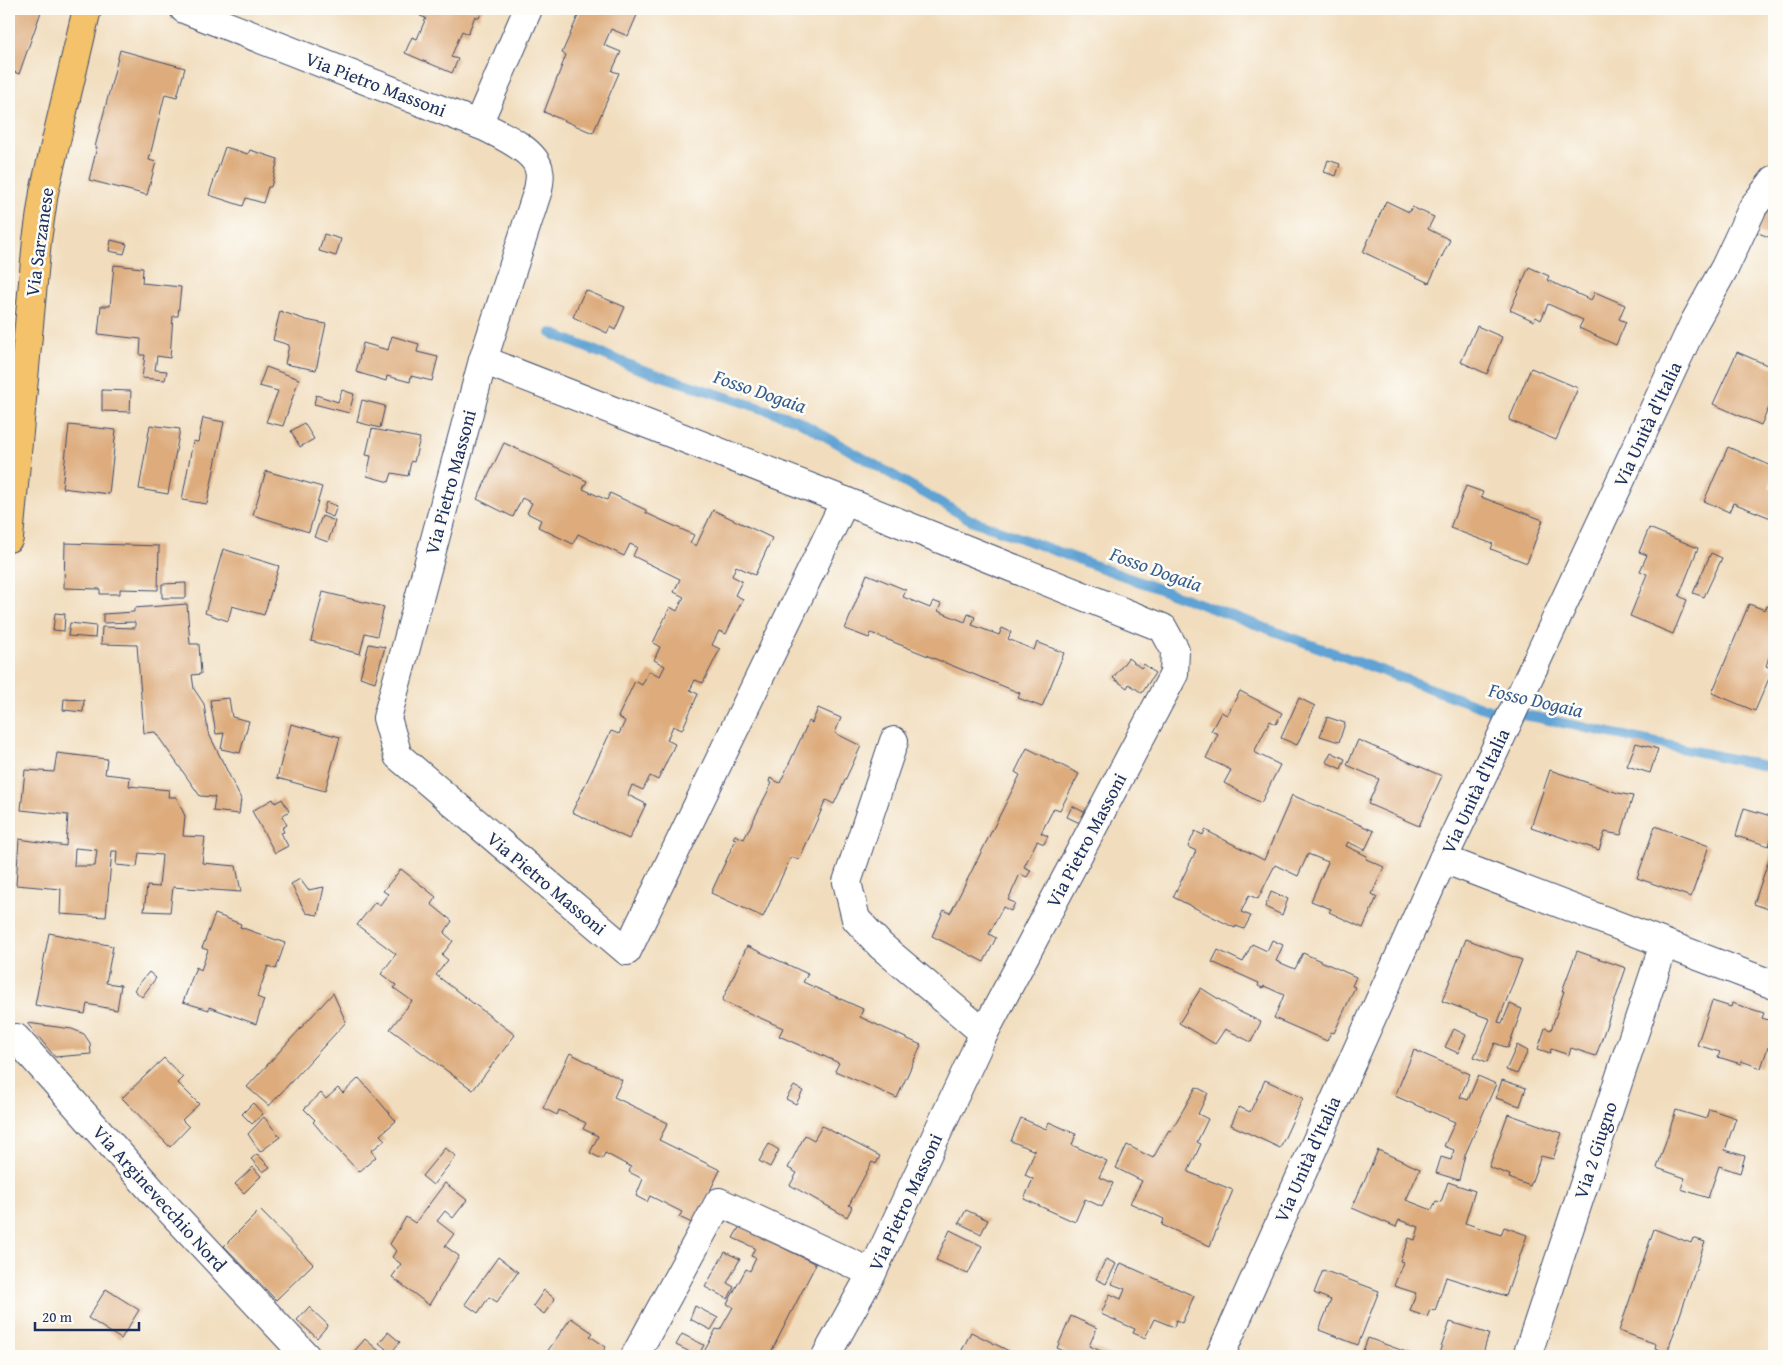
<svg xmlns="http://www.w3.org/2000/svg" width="1783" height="1365" viewBox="0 0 1783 1365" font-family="'Gentium Book Plus',serif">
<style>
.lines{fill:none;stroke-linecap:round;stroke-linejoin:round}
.stream{stroke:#5ea2d3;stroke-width:10}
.building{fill:#ddab7c;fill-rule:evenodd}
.minor-casing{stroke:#3b496c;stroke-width:30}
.primary-casing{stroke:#3b496c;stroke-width:30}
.minor{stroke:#fff;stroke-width:28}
.primary{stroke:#f3c26a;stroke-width:28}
.labels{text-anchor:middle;stroke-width:5;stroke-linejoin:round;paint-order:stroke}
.street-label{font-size:19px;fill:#1b2f5e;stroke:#fdfcf7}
.water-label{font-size:20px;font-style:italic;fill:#365d8d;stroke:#fdfcf7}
</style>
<rect width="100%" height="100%" fill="#fdfcf7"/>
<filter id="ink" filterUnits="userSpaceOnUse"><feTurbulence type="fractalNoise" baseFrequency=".02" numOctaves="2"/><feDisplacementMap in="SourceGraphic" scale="10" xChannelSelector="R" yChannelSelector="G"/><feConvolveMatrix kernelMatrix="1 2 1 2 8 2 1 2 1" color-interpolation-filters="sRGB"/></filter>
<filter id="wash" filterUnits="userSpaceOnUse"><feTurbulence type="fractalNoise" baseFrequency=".0096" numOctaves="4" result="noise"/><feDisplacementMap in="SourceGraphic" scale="20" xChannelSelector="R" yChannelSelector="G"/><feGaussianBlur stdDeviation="1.12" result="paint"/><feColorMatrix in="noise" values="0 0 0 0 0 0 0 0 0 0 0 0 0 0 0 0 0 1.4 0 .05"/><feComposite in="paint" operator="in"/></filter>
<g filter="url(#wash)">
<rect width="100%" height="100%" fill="#f1ddbd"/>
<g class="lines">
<!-- stream -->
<path class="stream" d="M551,333L637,368L797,420L971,520L1489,710L1535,717L1774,768"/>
</g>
<g id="blocks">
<!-- building -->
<g class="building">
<path d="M9,9H42L19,74L9,70Z"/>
<path d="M423,9H483L479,18L475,16L468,34L462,31L451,57L458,59L452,73L405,53L412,37L417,39L426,18L420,16Z"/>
<path d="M581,9H634L632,13L637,15L628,36L611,29L604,45L621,52L612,71L619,73L593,133L544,112L566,55L562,53Z"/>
<path d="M120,50L185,68L177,97L165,94L149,160L156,162L147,195L89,180L97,147H95Z"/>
<path d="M225,147L248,154L250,150L278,159L271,187H268L263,203L246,198L243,206L209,195Z"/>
<path d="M1328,160L1340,164L1336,176L1324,172Z"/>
<path d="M1386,201L1409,212L1412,207L1434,217L1428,229L1450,240L1429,283L1363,252Z"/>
<path d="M1764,204L1774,208V239L1753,231Z"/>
<path d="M324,234L341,239L336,256L319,251Z"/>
<path d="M111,240L127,244L124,254L109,251Z"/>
<path d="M114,265L143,268L142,283L181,287L178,316H173L170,358L157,356L155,370L167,371L165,380L142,378L145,355H140L141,339L98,334L101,306H110Z"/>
<path d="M1529,267L1549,276L1547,280L1591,300L1595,292L1625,305L1619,319L1626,322L1616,345L1579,328L1583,320L1548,304L1541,320L1536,317L1534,321L1510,310Z"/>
<path d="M585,290L625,307L615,330L610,327L607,333L573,317Z"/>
<path d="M280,311L306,320L326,324L316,370L285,364L289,345L273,340Z"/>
<path d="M1477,326L1502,337L1487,374L1461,362Z"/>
<path d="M392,336L419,344L417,352L438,357L432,381L411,376L410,382L387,376L386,381L356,372L363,343L388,350Z"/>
<path d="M1737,352L1774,368V396L1761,425L1713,404Z"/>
<path d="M266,367L299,379L283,426L266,422L278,391L259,386Z"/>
<path d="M1531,368L1578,388L1556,440L1509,420Z"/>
<path d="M102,390L131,391L130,412L102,411Z"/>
<path d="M342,390L354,394L349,413L314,404L316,395L338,402Z"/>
<path d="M362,400L385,406L380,428L357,422Z"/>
<path d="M203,418L224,422L207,504L182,500L193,441L198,442Z"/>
<path d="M304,423L314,439L300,447L291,431Z"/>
<path d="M69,425L116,430L109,494L62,488Z"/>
<path d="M150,425L180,429L168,494L139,489Z"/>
<path d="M372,429L420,438L414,462L411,461L408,476L392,473L389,482L367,476L371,456L366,455Z"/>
<path d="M504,443L587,481L583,489L607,500L610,493L646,510V513L694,535L690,543L696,546L713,510L772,538L755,575L736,566L732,576L742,581L735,595L743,599L726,634L719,631L712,645L720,649L703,683L695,680L690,690L698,694L682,730L673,726L667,740L675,744L658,780L650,776L643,790L632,785L628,795L646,804L629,839L572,812L611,731L619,734L625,721L618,717L635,681L642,685L649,671L660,676L665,666L654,660L660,647L653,643L670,607L677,611L684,597L674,592L680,579L633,556L637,547L630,544L624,556L578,534L573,544L538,527L541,520L527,513L532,503L522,498L513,517L477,499Z"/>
<path d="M1728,447L1774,467V476L1769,487L1774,489V510L1771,518L1733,503L1729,512L1704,501Z"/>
<path d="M266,471L322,487L309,532L253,515Z"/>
<path d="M1466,486L1483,492L1481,497L1543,520L1527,563L1491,549L1493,544L1450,528Z"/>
<path d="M326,502L337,506L333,517L323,513Z"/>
<path d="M322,516L335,521L328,542L314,537Z"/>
<path d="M1649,528L1698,548L1679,596L1687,600L1673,634L1630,616L1647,574L1640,571L1647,555L1639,552Z"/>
<path d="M65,543L159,546L158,590L120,589V594H100V589L64,588Z"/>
<path d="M223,549L279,566L264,615L232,606L228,621L205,613Z"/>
<path d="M1711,553L1722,558L1704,597L1693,593Z"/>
<path d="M867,574L906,590L903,597L930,608L933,601L941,604L938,611L965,622L968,614L975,617L972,625L999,635L1002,628L1011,632L1008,639L1034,650L1037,642L1064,653L1042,707L1018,698L1020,693L871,633L869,638L845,629Z"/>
<path d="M186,583V598H162V584Z"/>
<path d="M323,592L384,607L377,636L365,633L360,654L311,641Z"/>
<path d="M187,604L190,644H199L201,674L192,675L194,689L204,704L208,732L241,799L239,814L213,811L215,797L200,796L155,732L144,733L137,645L101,644L102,627L135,628V622L103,623V614L134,612V608Z"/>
<path d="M1749,604L1765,610L1767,606L1774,609V659L1769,657L1766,666L1773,669L1755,711L1712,693Z"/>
<path d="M55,613L65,614L64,631L53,630Z"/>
<path d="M70,623L96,626L95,638L68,636Z"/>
<path d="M369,644L385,647L375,682L360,677Z"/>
<path d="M1128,658L1141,668L1144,664L1155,673L1142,693L1129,684L1127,688L1113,678Z"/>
<path d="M1240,691L1282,713L1276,724L1270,721L1254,752L1280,765L1261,803L1224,783L1231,770L1206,758L1218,734L1211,731L1221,712L1227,715Z"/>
<path d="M229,698L232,717L249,721L240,753L221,749L224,733L216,734L210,700Z"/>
<path d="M1299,698L1315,706L1297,745L1281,738Z"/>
<path d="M64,699L84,700L83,712L63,710Z"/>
<path d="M818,708L841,718L835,733L861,746L834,804L826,800L799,860L791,857L763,917L711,893L736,839L733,838L735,835L744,839L772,783L769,782L770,778L780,783L809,721L812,723Z"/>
<path d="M1327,717L1345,723L1339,742L1320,736Z"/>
<path d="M291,724L340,737L325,791L277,778Z"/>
<path d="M1358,740L1442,776L1419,826L1368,804L1379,779L1347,765Z"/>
<path d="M1636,743L1658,749L1650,773L1627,766Z"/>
<path d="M1027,748L1079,774L1060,810L1054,808L1041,833L1048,836L1044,844L1037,841L1024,867L1031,870L1027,877L1020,874L1008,900L1015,903L1011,911L1003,907L989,934L996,938L984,962L932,936L944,910L950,913L952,910L1020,775L1015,772Z"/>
<path d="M1331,752L1345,759L1341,769L1326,762Z"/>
<path d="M57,753L107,759L105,774L130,777L129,786L169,790L168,797H176L185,816L183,836L205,837L202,863L236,866L241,892L173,887L170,912L144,911L147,886L159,887L162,855L139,853L137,867L116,865L117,851H112L106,917L60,914L61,889L16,885L19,839L66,846L68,815L21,810L25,770L54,772ZM75,848L97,850L95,866H74Z"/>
<path d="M1550,770L1618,793L1633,796L1621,835L1605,832L1599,850L1531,827Z"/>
<path d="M1292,795L1374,831L1365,850L1348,842L1346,846L1367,856L1366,859L1384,867L1372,894L1377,897L1363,928L1329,912L1331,909L1311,901L1328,862L1308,854L1298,876L1275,865L1258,899L1249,895L1241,912L1251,916L1244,929L1236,926L1235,928L1173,897L1196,851L1188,847L1195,831L1203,835L1205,830L1264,860Z"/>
<path d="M273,799L275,803L282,799L289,811L282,816L287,825L282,828L284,832L281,833L288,846L275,853L252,811Z"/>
<path d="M1072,806L1088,814L1082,824L1067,817Z"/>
<path d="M1744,808L1774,817V827L1769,846L1736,836Z"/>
<path d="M1655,826L1709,846L1691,897L1637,878Z"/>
<path d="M1774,844V911L1754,904Z"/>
<path d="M401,869L436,897L431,904L452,921L444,933L453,941L442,955L448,960L436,975L515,1035L473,1090L390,1029L412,1001L394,988L396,985L381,974L396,954L357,925L375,902L380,905L388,894L383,891Z"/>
<path d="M300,879L308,890L324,887L318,915L306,913L291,884Z"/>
<path d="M1271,892L1288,899L1282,915L1265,907Z"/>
<path d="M215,914L241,924L240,927L285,943L276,969L268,966L257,997L264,1000L256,1024L209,1007V1010L183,1002L196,967L201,970L208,950L202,948Z"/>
<path d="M49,933L113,946L106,983L121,985L117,1010L87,1004L85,1014L35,1005Z"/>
<path d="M1466,939L1522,960L1498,1022L1502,1023L1510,1004L1522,1009L1508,1048L1495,1043L1487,1062L1474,1057L1490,1019L1442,1001Z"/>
<path d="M1272,940L1283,945L1276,961L1295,969L1303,953L1356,977L1352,986L1355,987L1334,1033L1331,1032L1327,1041L1274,1018L1284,995L1264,986L1263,988L1258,986L1259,983L1212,962L1218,950L1243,962L1252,944L1267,951Z"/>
<path d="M747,946L808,974L803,982L863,1009L860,1017L921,1045L897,1098L835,1071L839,1063L779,1036L783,1028L722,1001Z"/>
<path d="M1577,951L1626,968L1596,1056L1571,1048L1569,1055L1551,1049L1550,1053L1538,1049L1545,1028L1551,1030L1564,991H1562Z"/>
<path d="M149,972L156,978L142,997L134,990Z"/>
<path d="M1201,988L1236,1010L1261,1022L1251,1042L1225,1029L1215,1044L1179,1023Z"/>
<path d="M333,993L346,1022L269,1106L247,1087Z"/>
<path d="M1712,1001L1731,1007L1732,1003L1764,1013L1762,1018L1774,1022V1049L1768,1047L1761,1068L1741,1061V1064L1718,1057L1720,1052L1697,1045Z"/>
<path d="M27,1023L72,1029L84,1034L90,1043L91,1054L55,1057Z"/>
<path d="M1454,1029L1466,1035L1458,1053L1445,1047Z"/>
<path d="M1517,1045L1528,1051L1517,1074L1506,1070Z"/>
<path d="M1414,1050L1470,1074L1460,1097L1468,1100L1478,1076L1496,1084L1465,1155L1459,1180L1436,1173L1441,1157L1451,1160L1454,1150L1444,1146L1455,1122L1395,1096Z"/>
<path d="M570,1053L622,1080L614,1097L668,1123L659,1140L720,1170L694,1224L679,1217L682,1212L650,1196L647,1202L636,1196L643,1179L629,1172L631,1167L605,1153L602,1159L590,1153L598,1136L583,1129L586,1123L559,1110L557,1115L543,1108Z"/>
<path d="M164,1058L183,1078L178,1083L199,1104L182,1120L189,1127L170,1147L122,1098Z"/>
<path d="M359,1078L396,1121L380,1135L385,1140L371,1151L376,1157L359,1172L324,1135L313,1122L315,1120L304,1109L321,1093L326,1099L338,1088L343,1093Z"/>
<path d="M1265,1080L1303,1098L1280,1148L1231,1125L1239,1107L1250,1112Z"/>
<path d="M1502,1080L1526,1088L1520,1106L1496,1098Z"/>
<path d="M794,1086L803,1091L796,1104L786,1099Z"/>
<path d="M1196,1087L1208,1093L1198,1114L1208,1119L1197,1142L1201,1144L1188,1172L1233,1190L1210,1246L1162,1225L1164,1219L1130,1203L1142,1181L1116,1168L1127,1145L1153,1158L1169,1130L1171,1131Z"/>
<path d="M253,1103L263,1114L252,1124L242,1114Z"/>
<path d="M1709,1109L1736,1118L1725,1150L1745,1156L1740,1173L1719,1166L1708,1198L1681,1189L1685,1178L1657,1168L1676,1110L1706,1119Z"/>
<path d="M1508,1114L1562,1133L1553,1159L1541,1156L1530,1186L1509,1178L1510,1175L1489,1167Z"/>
<path d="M264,1117L280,1137L260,1152L248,1134Z"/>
<path d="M1021,1118L1046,1129L1049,1122L1076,1134L1072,1145L1107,1161L1099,1177L1113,1183L1102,1207L1085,1199L1075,1222L1024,1199L1033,1179L1025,1175L1035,1151L1011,1141Z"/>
<path d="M822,1126L880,1156L876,1164L872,1162L849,1205L852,1207L847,1217L790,1185L797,1173L788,1168L797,1150L805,1135L814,1140Z"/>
<path d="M769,1144L779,1150L770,1167L759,1161Z"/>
<path d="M445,1148L456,1156L433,1185L422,1176Z"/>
<path d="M1378,1150L1420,1169L1406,1200L1432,1210L1436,1201L1441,1202L1448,1182L1475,1191L1465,1223L1501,1235L1504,1227L1527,1235L1506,1296L1446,1277L1435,1311L1430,1310L1427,1317L1410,1311L1416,1293L1394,1286L1403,1262L1400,1261L1409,1238L1415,1240L1419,1227L1399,1220L1396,1227L1352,1208Z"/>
<path d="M257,1154L270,1167L263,1172L251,1159Z"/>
<path d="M253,1167L261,1176L244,1193L235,1184Z"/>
<path d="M445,1183L467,1200L453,1218L445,1211L437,1221L454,1234L445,1246L459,1256L429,1305L392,1277L401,1264L392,1257L396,1251L390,1244L406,1217L415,1223Z"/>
<path d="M260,1210L313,1264L276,1300L224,1246Z"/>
<path d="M966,1210L988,1220L981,1234L959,1223Z"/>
<path d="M740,1226L816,1264L769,1356H702L716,1329L720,1330L733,1307L727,1304L746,1269L750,1271L756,1258L751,1256L755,1248L733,1238Z"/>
<path d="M1654,1229L1691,1243L1693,1238L1705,1242L1667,1353L1655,1348L1656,1344L1619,1331Z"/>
<path d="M950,1230L982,1246L968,1274L936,1260Z"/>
<path d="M725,1252L740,1259L727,1283L734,1287L728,1299L705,1287Z"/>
<path d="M498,1257L518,1272L497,1302L489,1297L478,1313L465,1304Z"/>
<path d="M1106,1259L1116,1264L1106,1284L1096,1279Z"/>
<path d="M1121,1263L1194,1296L1182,1323L1176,1320L1174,1327L1154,1319L1145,1338L1133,1333L1135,1329L1101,1314L1110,1294L1121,1299L1125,1289L1112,1284Z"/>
<path d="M1323,1270L1379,1291L1358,1345L1319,1330L1331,1300L1314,1293Z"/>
<path d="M106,1289L139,1310L121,1339L88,1318Z"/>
<path d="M544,1290L555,1299L544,1314L533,1306Z"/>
<path d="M695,1306L718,1318L711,1330L690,1319Z"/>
<path d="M309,1307L328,1325L317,1338L297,1320Z"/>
<path d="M1071,1316L1097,1328L1089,1346L1113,1356H1075L1057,1348Z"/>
<path d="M571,1318L593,1333L590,1336L606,1347L599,1356H544Z"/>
<path d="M1450,1322L1489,1334L1482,1356H1438Z"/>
<path d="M388,1332L400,1342L389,1355L384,1351L386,1349L379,1343Z"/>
<path d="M971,1332L1013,1353L1011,1356H959Z"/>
<path d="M682,1334L704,1345L698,1356L676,1345Z"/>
<path d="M1368,1338L1417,1356H1361Z"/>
<path d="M365,1339L385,1356H350Z"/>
</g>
</g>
</g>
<g filter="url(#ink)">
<use href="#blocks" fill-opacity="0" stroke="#3b496c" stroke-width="1"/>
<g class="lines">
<!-- minor casing -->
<g class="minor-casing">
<g id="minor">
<path d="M184,9L485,127C501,135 536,151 539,170C541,176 539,184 538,190L483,360L845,501L1163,628L1175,650L1174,674L984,1033L872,1273L826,1356"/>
<path d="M478,124L528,9"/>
<path d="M483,360L387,718L398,756L627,951L845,501"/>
<path d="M894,741L847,882L856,919L881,946L984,1033"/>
<path d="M1443,859L1774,985"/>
<path d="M16,1038L163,1203L306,1356"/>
<path d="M635,1356L719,1202L872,1273"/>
<path d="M1220,1356L1443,859L1495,750L1694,323L1725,267L1753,207L1774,180"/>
<path d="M1527,1356L1664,944"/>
</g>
</g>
<!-- primary casing -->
<g class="primary-casing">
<path id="primary" d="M9,538L37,240L44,192L87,9"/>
</g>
<!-- minor -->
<use href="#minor" class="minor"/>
<!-- primary -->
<use href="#primary" class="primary"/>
</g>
</g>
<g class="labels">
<!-- street labels -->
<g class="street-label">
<text transform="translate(376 84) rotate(21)" y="7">Via Pietro Massoni</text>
<text transform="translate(39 242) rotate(-82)" y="7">Via Sarzanese</text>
<text transform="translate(1647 424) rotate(-65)" y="7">Via Unità d'Italia</text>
<text transform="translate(450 482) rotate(-75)" y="7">Via Pietro Massoni</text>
<text transform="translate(1475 791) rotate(-65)" y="7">Via Unità d'Italia</text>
<text transform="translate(1086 840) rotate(-62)" y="7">Via Pietro Massoni</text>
<text transform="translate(547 883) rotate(40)" y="7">Via Pietro Massoni</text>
<text transform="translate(1595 1150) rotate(-72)" y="7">Via 2 Giugno</text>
<text transform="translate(1307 1159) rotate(-66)" y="7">Via Unità d'Italia</text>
<text transform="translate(160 1198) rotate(48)" y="7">Via Arginevecchio Nord</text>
<text transform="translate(905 1202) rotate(-65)" y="7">Via Pietro Massoni</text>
</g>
<!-- water labels -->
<g class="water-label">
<text transform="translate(760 391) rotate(19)" y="7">Fosso Dogaia</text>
<text transform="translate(1156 569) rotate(20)" y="7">Fosso Dogaia</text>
<text transform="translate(1536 700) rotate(13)" y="7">Fosso Dogaia</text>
</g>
</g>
<!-- margin -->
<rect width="1783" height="1365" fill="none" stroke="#fdfcf7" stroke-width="30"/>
<!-- scale -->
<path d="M35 1322v8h104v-8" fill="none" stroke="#1b2f5e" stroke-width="2.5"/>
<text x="42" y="1322" font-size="15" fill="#1b2f5e" stroke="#fdfcf7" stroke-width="4" paint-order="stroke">20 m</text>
</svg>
